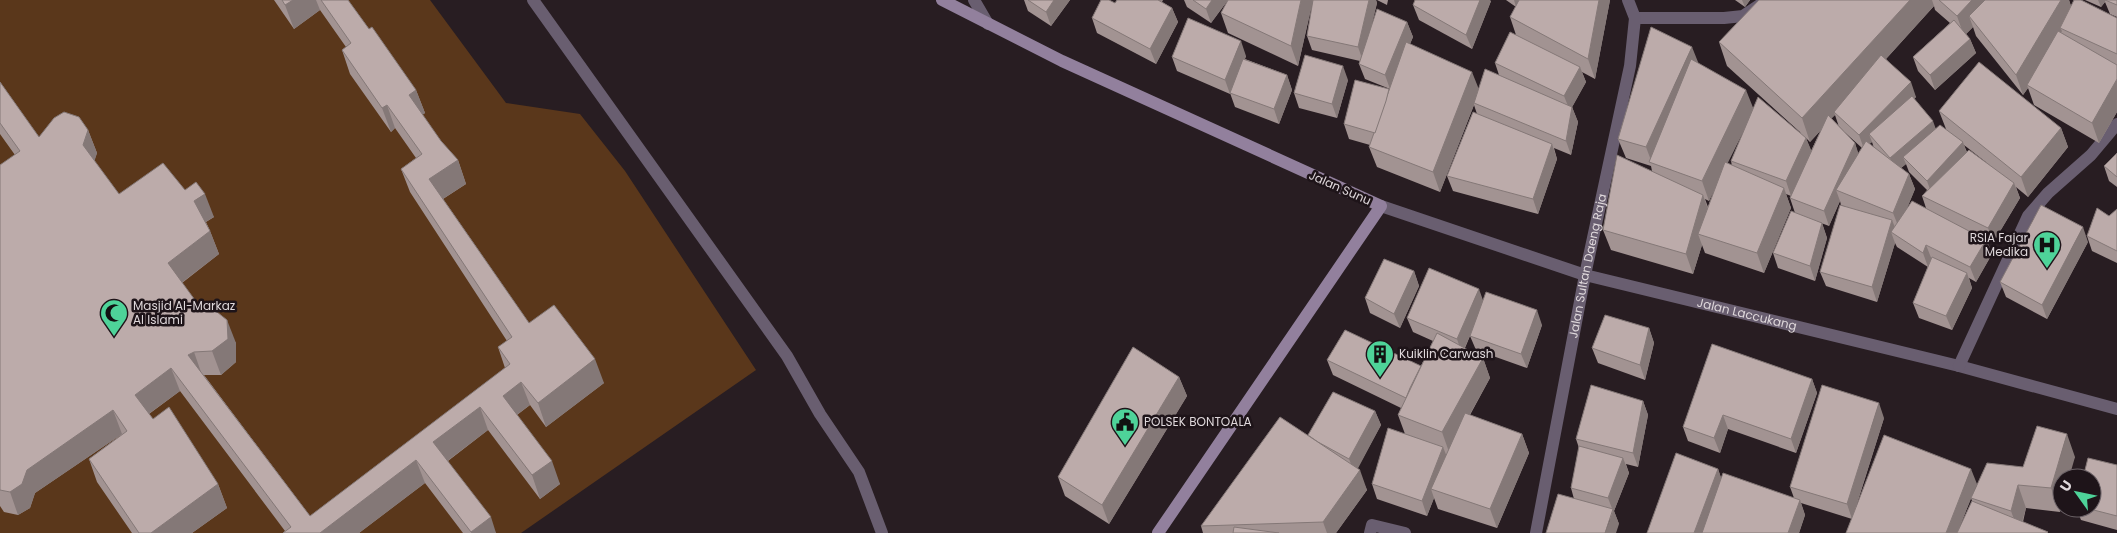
<svg xmlns="http://www.w3.org/2000/svg" width="2117" height="533" viewBox="0 0 2117 533" font-family="Poppins,sans-serif">
<style>
.green{fill:#5a371b}
.lines{fill:none;stroke-linecap:round;stroke-linejoin:round}
.lane{stroke:#695e70;stroke-width:12}
.street{stroke:#695e70;stroke-width:12}
.secondary{stroke:#92809d;stroke-width:12}
.wall{fill:#a29392;fill-rule:evenodd}
.shaded-wall{fill:#847877}
.building{fill:#bcabaa;stroke:#847877}
.labels{text-anchor:middle;stroke-width:5;stroke-linejoin:round;paint-order:stroke}
.street-label{font-size:12px;fill:#dfd8db;stroke:#1e1419}
.poi-label{font-size:12px;fill:#dfd8db;stroke:#1e1419;text-anchor:start}
</style>
<rect width="100%" height="100%" fill="#281d22"/>
<!-- green -->
<path class="green" d="M0,0H430L506,103L580,114L625,171L756,370L521,533H0Z"/>
<g class="lines">
<!-- lane -->
<g class="lane">
<path d="M533,0L787,356L820,414L859,472L882,533"/>
<path d="M1370,533L1372,525L1405,533"/>
</g>
<!-- street -->
<g class="street">
<path d="M974,0L988,24"/>
<path d="M1635,18H1724L1743,16L1767,0"/>
<path id="s1" d="M1381,206L1585,275L1959,366L2117,409"/>
<path d="M1959,366L2028,216L2048,193L2091,155L2117,124"/>
<path id="s2" d="M1536,533L1585,275L1630,66L1635,18L1628,0"/>
</g>
<!-- secondary -->
<path class="secondary" d="M942,0L1062,61L1381,206L1158,533"/>
</g>
<!-- wall -->
<g class="wall">
<path d="M274,0H348L369,29L416,90L425,113L422,115L441,141L458,160L466,184L443,199L529,323L604,383L546,427L530,405L517,415L560,484L540,499L488,430L448,461L496,533H463L425,483L359,533H283L285,531L180,391L149,414L153,419L218,484L227,508L192,533H132L97,482L89,459L122,434L35,493L30,508L18,515L4,512L0,506V165L15,155L0,134V82L39,137L88,130L97,153L94,161L119,194L185,190L214,217L206,222L210,231L219,254L182,283L200,307L236,343V362L221,375H204L310,516L505,368L498,347L507,341L410,192L401,169L416,158L395,128L391,132L350,74L342,50L346,47L320,10L294,29Z"/>
<path d="M1024,0H1070L1051,26L1028,11Z"/>
<path d="M1163,0L1162,2L1172,8L1178,22L1156,64L1097,33L1092,18L1115,3Z"/>
<path d="M1184,0H1228L1211,23L1187,7Z"/>
<path d="M1228,0H1313L1298,66L1228,33L1221,13Z"/>
<path d="M1313,0H1376L1377,3L1372,23L1407,22L1413,37L1410,44L1478,89L1499,75L1495,63L1516,35L1510,17L1516,7L1506,0H1610L1595,79L1582,72L1586,82L1572,107L1578,122L1571,155L1554,148L1557,159L1538,214L1453,191L1447,176L1477,114L1474,105L1440,192L1377,167L1369,147L1370,145L1349,139L1344,124L1389,89V91L1390,89L1365,79L1359,64L1360,61L1312,50L1307,36Z"/>
<path d="M1377,0H1388L1387,5Z"/>
<path d="M1735,0H1750L1745,7Z"/>
<path d="M1759,0H2069L2071,6L2117,18V112L2099,143L2034,105L2028,88L2023,95L1976,36L1973,27L1966,34L1970,39L1976,53L1935,90L1918,71L1913,57L1950,23L1935,10L1934,6L1886,59L1916,97L1914,99L1936,129H1946L1939,111L2061,128L2068,147L2028,197L2016,187L2020,198L1993,243L1987,240L1992,254L1976,282L1969,278L1972,288L1952,330L1919,318L1913,303L1928,267L1897,247L1895,243L1877,302L1826,286L1820,272L1846,207L1841,205L1840,201L1829,226L1808,218L1822,223L1827,238L1815,281L1778,268L1773,253L1795,213L1790,198L1791,196L1786,194L1791,208L1764,273L1705,253L1702,245L1693,274L1611,250L1603,230L1652,171L1651,166L1626,158L1618,139L1698,64L1753,108L1801,133L1727,66L1719,42ZM1835,115L1839,127L1862,148L1858,154L1855,143L1831,118ZM1746,126L1731,161L1732,166L1727,163ZM1821,130L1811,151L1806,138L1810,142ZM1872,142L1874,148L1869,144ZM1964,145L1987,163L1967,152ZM1906,164L1909,172L1927,190L1922,196L1926,208H1907L1915,189L1909,174L1901,168ZM1714,190L1708,207L1705,199L1709,201Z"/>
<path d="M2085,0H2117V17L2110,14L2105,2L2101,7Z"/>
<path d="M1491,1L1472,49L1419,20L1413,5Z"/>
<path d="M1246,56L1245,59L1287,75L1292,90L1279,124L1235,107L1230,93V94L1177,71L1172,57Z"/>
<path d="M1348,80L1337,118L1299,108L1294,93Z"/>
<path d="M2117,153V187L2109,181L2104,166Z"/>
<path d="M2117,209V263L2092,251L2087,236Z"/>
<path d="M2088,242L2047,319L2006,297L2000,282Z"/>
<path d="M1414,271L1419,286L1400,328L1370,313L1365,298Z"/>
<path d="M1483,300L1542,325L1527,368L1476,350L1470,336L1465,348L1483,358L1490,378L1470,415L1522,434L1529,453L1497,528L1438,509L1434,498L1427,516L1377,499L1372,484L1405,434L1398,415L1401,408L1333,375L1327,360L1421,366L1433,341L1413,332L1407,318Z"/>
<path d="M1649,328L1654,343L1645,380L1598,363L1592,348Z"/>
<path d="M1179,377L1187,396L1109,524L1065,496L1058,477Z"/>
<path d="M1812,379L1817,393L1796,453L1728,429L1720,453L1688,441L1683,427Z"/>
<path d="M1643,401L1648,415L1638,467L1626,464L1629,473L1614,511L1619,524L1574,499L1571,488L1579,448L1576,439Z"/>
<path d="M1375,411L1381,425L1357,469L1367,490L1336,533H1203L1201,526L1308,435Z"/>
<path d="M1884,418L1856,507L1977,484L1971,496L2023,467L2075,457L2062,478V503L2060,512L2026,508L2023,522L2048,532V533H1846L1852,519L1801,503L1805,515L1799,533H1647L1718,469L1721,478L1794,498L1790,487ZM1971,498L1972,501L1958,531L1964,516Z"/>
<path d="M2117,465V530L2081,520L2076,508H2092Z"/>
</g>
<!-- shaded-wall -->
<g class="shaded-wall">
<path d="M293,0H316L320,10L294,29L285,5Z"/>
<path d="M1054,0H1070L1051,26L1046,12Z"/>
<path d="M1212,0H1228L1211,23L1206,9Z"/>
<path d="M1301,0H1313L1298,66L1291,46Z"/>
<path d="M1369,0H1376L1377,3L1363,61L1358,47Z"/>
<path d="M1480,0H1490L1491,1L1472,49L1466,35Z"/>
<path d="M1514,0H1521L1516,7Z"/>
<path d="M1599,0H1610L1595,79L1588,59Z"/>
<path d="M1742,0H1750L1745,7Z"/>
<path d="M1910,0H1932L1934,6L1836,114L1834,112L1835,115L1810,142L1802,118Z"/>
<path d="M1972,0H1998L1969,16L1973,27L1964,36L1957,16Z"/>
<path d="M2061,0H2069L2073,12L2060,28L2062,31L2029,86L2027,85L2028,88L2023,95L2016,75Z"/>
<path d="M2098,0H2105V2L2101,7Z"/>
<path d="M1172,8L1178,22L1156,64L1150,49Z"/>
<path d="M1407,22L1413,37L1390,89L1385,75Z"/>
<path d="M1970,39L1976,53L1935,90L1930,75Z"/>
<path d="M1241,41L1246,56L1230,94L1225,80Z"/>
<path d="M1692,47L1700,67L1652,163L1646,147Z"/>
<path d="M1343,66L1348,80L1337,118L1332,104Z"/>
<path d="M1580,67L1586,82L1570,111L1564,96Z"/>
<path d="M1472,72L1480,92L1474,103V105L1440,192L1433,172Z"/>
<path d="M1287,75L1292,90L1279,124L1274,109Z"/>
<path d="M2117,79V112L2099,143L2092,123Z"/>
<path d="M1911,82L1916,97L1874,139L1869,134L1872,142L1864,149L1859,135Z"/>
<path d="M416,90L425,113L417,119L409,95Z"/>
<path d="M1746,90L1754,110L1709,201L1702,181Z"/>
<path d="M387,105L395,128L391,132L382,108Z"/>
<path d="M1572,107L1578,122L1571,155L1566,141Z"/>
<path d="M1933,121L1938,135L1903,157L1906,164L1896,172L1890,158Z"/>
<path d="M2061,128L2068,147L2028,197L2021,177Z"/>
<path d="M88,130L97,153L92,169L83,145Z"/>
<path d="M1806,138L1812,152L1791,196L1786,181Z"/>
<path d="M1963,142L1968,157L1932,195L1927,181Z"/>
<path d="M1855,143L1860,158L1836,190L1840,201L1829,226L1824,211Z"/>
<path d="M1552,144L1557,159L1538,214L1533,199Z"/>
<path d="M458,160L466,184L438,202L429,179Z"/>
<path d="M1909,174L1915,189L1899,228L1893,213Z"/>
<path d="M2014,183L2020,198L1993,243L1988,228Z"/>
<path d="M1784,188L1791,208L1764,273L1757,253Z"/>
<path d="M205,194L214,217L202,224L194,201Z"/>
<path d="M1703,195L1710,215L1698,234L1702,245L1693,274L1686,254Z"/>
<path d="M1892,220L1898,235L1891,232L1895,243L1877,302L1872,287Z"/>
<path d="M1822,223L1827,238L1815,281L1810,266Z"/>
<path d="M2083,227L2088,242L2047,319L2042,305Z"/>
<path d="M210,231L219,254L176,287L168,263Z"/>
<path d="M1986,240L1992,254L1976,282L1970,267Z"/>
<path d="M1926,245L1932,260L1928,267L1923,253Z"/>
<path d="M1414,271L1419,286L1400,328L1394,314Z"/>
<path d="M1967,273L1972,288L1952,330L1946,316Z"/>
<path d="M1479,289L1484,303L1462,354L1457,339Z"/>
<path d="M1537,310L1542,325L1527,368L1521,354Z"/>
<path d="M227,320L236,343V362L221,375L212,351Z"/>
<path d="M1649,328L1654,343L1645,380L1640,365Z"/>
<path d="M194,352L202,375L188,355Z"/>
<path d="M1483,358L1490,378L1449,452L1442,432Z"/>
<path d="M595,359L604,383L546,427L538,403Z"/>
<path d="M171,368L180,391L143,418L135,395Z"/>
<path d="M1179,377L1187,396L1109,524L1102,505Z"/>
<path d="M1812,379L1817,393L1796,453L1791,439Z"/>
<path d="M521,382L530,405L511,419L503,396Z"/>
<path d="M1643,401L1648,415L1638,467L1633,453Z"/>
<path d="M1879,403L1884,418L1852,519L1847,504Z"/>
<path d="M480,407L488,430L442,465L433,442Z"/>
<path d="M113,410L122,434L35,493L30,508L18,515L10,492L27,470Z"/>
<path d="M1375,411L1381,425L1355,474L1349,459Z"/>
<path d="M1723,415L1728,429L1720,453L1714,438Z"/>
<path d="M1522,434L1529,453L1497,528L1490,509Z"/>
<path d="M2067,434L2075,457L2069,478H2062V503L2060,512L2051,488Z"/>
<path d="M1443,447L1449,462L1431,489L1434,498L1427,516L1422,501Z"/>
<path d="M1623,458L1629,473L1614,511L1619,524L1616,533H1605L1613,511L1608,498Z"/>
<path d="M416,460L425,483L359,533H320Z"/>
<path d="M552,461L560,484L540,499L532,475Z"/>
<path d="M1718,469L1723,483L1705,533H1694Z"/>
<path d="M1971,469L1977,484L1957,533H1946Z"/>
<path d="M1360,470L1367,490L1336,533H1327L1323,522Z"/>
<path d="M218,484L227,508L192,533H151Z"/>
<path d="M2018,485L2026,508L2019,533L2011,511Z"/>
<path d="M1800,500L1805,515L1799,533H1788Z"/>
<path d="M491,517L496,533H471V532Z"/>
</g>
<!-- building -->
<g class="building">
<path d="M282,0H293L285,5Z"/>
<path d="M321,0H348L369,29L372,27L416,90L409,95L441,141L458,160L429,179L529,323L554,305L595,359L538,403L521,382L503,396L552,461L532,475L480,407L433,442L491,517L471,532L416,460L320,533H283L291,527L171,368L135,395L153,419L169,407L218,484L151,533H139L89,459L127,431L113,410L27,470L22,484L10,492L0,490V165L20,151L0,123V82L39,137L54,118L64,112L79,117L88,130L83,145L119,194L163,163L185,190L196,182L205,194L194,201L210,231L168,263L200,307L212,308L227,320L228,339L212,351L194,352L188,355L310,516L510,364L498,347L512,337L401,169L422,154L387,105L382,108L342,50L351,43Z"/>
<path d="M1028,0H1054L1046,12Z"/>
<path d="M1101,0H1109L1115,3L1117,0H1158L1172,8L1150,49L1092,18Z"/>
<path d="M1193,0H1212L1206,9Z"/>
<path d="M1228,0H1301L1291,46L1221,13Z"/>
<path d="M1313,0H1369L1358,47L1307,36Z"/>
<path d="M1415,0H1480L1466,35L1413,5Z"/>
<path d="M1519,0H1599L1588,59L1510,17Z"/>
<path d="M1759,0H1910L1802,118L1719,42Z"/>
<path d="M1939,0H1972L1957,16Z"/>
<path d="M1985,0H2061L2016,75L1969,16Z"/>
<path d="M2074,0H2081L2117,18V54L2060,28Z"/>
<path d="M2105,0H2117V5Z"/>
<path d="M1377,9L1407,22L1385,75L1359,64Z"/>
<path d="M1188,18L1241,41L1225,80L1172,57Z"/>
<path d="M1954,20L1970,39L1930,75L1913,57Z"/>
<path d="M1651,27L1692,47L1646,147L1618,139Z"/>
<path d="M2058,31L2117,65V79L2092,123L2027,85Z"/>
<path d="M1510,32L1580,67L1564,96L1495,63Z"/>
<path d="M1406,42L1472,72L1433,172L1369,147Z"/>
<path d="M1305,55L1343,66L1332,104L1294,93Z"/>
<path d="M1881,55L1911,82L1859,135L1834,112Z"/>
<path d="M1243,59L1287,75L1274,109L1230,93Z"/>
<path d="M1691,59L1746,90L1702,181L1649,162Z"/>
<path d="M1979,62L2061,128L2021,177L1939,111Z"/>
<path d="M1485,69L1572,107L1566,141L1474,103Z"/>
<path d="M1355,80L1389,89L1386,101L1375,133L1344,124Z"/>
<path d="M1912,96L1933,121L1890,158L1869,134Z"/>
<path d="M1758,97L1806,138L1786,181L1731,161Z"/>
<path d="M1473,112L1552,144L1533,199L1447,176Z"/>
<path d="M1828,115L1855,143L1824,211L1790,198Z"/>
<path d="M1940,125L1963,142L1927,181L1903,157Z"/>
<path d="M1866,141L1909,174L1893,213L1836,190Z"/>
<path d="M1969,150L2014,183L1988,228L1922,196Z"/>
<path d="M2117,153V177L2104,166Z"/>
<path d="M1617,155L1703,195L1686,254L1603,230Z"/>
<path d="M1725,162L1784,188L1757,253L1698,234Z"/>
<path d="M1912,201L1986,240L1970,267L1926,245L1923,253L1891,232Z"/>
<path d="M1840,205L1892,220L1872,287L1820,272Z"/>
<path d="M2041,205L2083,227L2042,305L2000,282Z"/>
<path d="M2097,208L2109,216L2117,209V251L2087,236Z"/>
<path d="M1791,211L1822,223L1810,266L1773,253Z"/>
<path d="M1932,257L1967,273L1946,316L1913,303Z"/>
<path d="M1384,259L1414,271L1394,314L1365,298Z"/>
<path d="M1429,268L1479,289L1457,339L1407,318Z"/>
<path d="M1486,292L1537,310L1521,354L1470,336Z"/>
<path d="M1605,315L1649,328L1640,365L1592,348Z"/>
<path d="M1345,330L1421,366L1410,388L1406,398L1327,360Z"/>
<path d="M1437,333L1483,358L1442,432L1398,415Z"/>
<path d="M1712,344L1812,379L1791,439L1723,415L1714,438L1683,427Z"/>
<path d="M1133,347L1179,377L1102,505L1058,477Z"/>
<path d="M1591,385L1643,401L1633,453L1576,439Z"/>
<path d="M1822,385L1879,403L1847,504L1790,487Z"/>
<path d="M1333,392L1375,411L1349,459L1318,442L1308,435Z"/>
<path d="M1465,413L1522,434L1490,509L1431,489Z"/>
<path d="M1280,417L1360,470L1323,522L1201,526Z"/>
<path d="M2037,426L2067,434L2051,488L2018,485L2011,511L1971,498L1987,463L2023,467Z"/>
<path d="M1388,428L1443,447L1422,501L1372,484Z"/>
<path d="M1884,435L1971,469L1946,533H1846Z"/>
<path d="M1579,446L1623,458L1608,498L1571,488Z"/>
<path d="M1676,453L1718,469L1694,533H1647Z"/>
<path d="M2088,458L2117,465V516L2086,508H2092V478H2083Z"/>
<path d="M1723,473L1800,500L1788,533H1702Z"/>
<path d="M1558,494L1613,509L1605,533H1546Z"/>
<path d="M1972,501L2048,532L2047,533H1957Z"/>
<path d="M1234,527L1279,533H1233Z"/>
</g>
<!-- icons -->
<defs>
<g id="hospital-pin" transform="scale(1.4375)"><path d="M0 17L-7.5 6A9.5 9.5 0 1 1 7.5 6Z" fill="#4ed399" stroke="#1e1419"/><path d="M-5-5h3v3.5h4V-5h3V5h-3V1.5h-4V5h-3Z" fill="#111"/></g>
<g id="mosque-pin" transform="scale(1.4375)"><path d="M0 17L-7.5 6A9.5 9.5 0 1 1 7.5 6Z" fill="#4ed399" stroke="#1e1419"/><path d="M3.5-4.9A6 6 0 1 0 3.5 4.9A5 5 0 1 1 3.5-4.9Z" fill="#111"/></g>
<g id="building-pin" transform="scale(1.4375)"><path d="M0 17L-7.5 6A9.5 9.5 0 1 1 7.5 6Z" fill="#4ed399" stroke="#1e1419"/><path d="M-4-6H4V6H1V3H-1V6H-4ZM-2.5-4.3h1.7v1.8h-1.7ZM.8-4.3h1.7v1.8H.8ZM-2.5-1h1.7V.8h-1.7ZM.8-1h1.7V.8H.8Z" fill="#111"/></g>
<g id="civic-pin" transform="scale(1.4375)"><path d="M0 17L-7.5 6A9.5 9.5 0 1 1 7.5 6Z" fill="#4ed399" stroke="#1e1419"/><path d="M-.6-6.5H3V-4.5H.6V-3L4-1V1h2V6H-6V1h2V-1L-.6-3ZM-1.2 2.5V6h2.4V2.5Z" fill="#111"/></g>
</defs>
<g fill-rule="evenodd">
<use href="#hospital-pin" x="2047" y="245"/>
<use href="#mosque-pin" x="114" y="313"/>
<use href="#building-pin" x="1380" y="354"/>
<use href="#civic-pin" x="1125" y="422"/>
</g>
<g class="labels">
<!-- street labels -->
<g class="street-label">
<text transform="translate(1340 188) rotate(24)" y="4">Jalan Sunu</text>
<text dy="4" stroke="none"><textPath href="#s2" startOffset="272">Jalan Sultan Daeng Raja</textPath></text>
<text dy="4" stroke="none"><textPath href="#s1" startOffset="382">Jalan Laccukang</textPath></text>
</g>
<!-- poi labels -->
<g class="poi-label">
<text x="2028" y="242" text-anchor="end">RSIA Fajar<tspan x="2028" dy="14">Medika</tspan></text>
<text x="133" y="310">Masjid Al-Markaz<tspan x="133" dy="14">Al Islami</tspan></text>
<text x="1399" y="358">Kuiklin Carwash</text>
<text x="1144" y="426">POLSEK BONTOALA</text>
</g>
</g>
<!-- north arrow -->
<g transform="translate(2077 493) rotate(303)"><circle r="24" fill="#1e1419" stroke="#6b6267"/>
<path d="M0-4L9 19L0 12L-9 19Z" fill="#4ed399"/>
<text y="-8" font-size="14" font-weight="bold" text-anchor="middle" fill="#dfd8db">U</text>
</g>
</svg>
